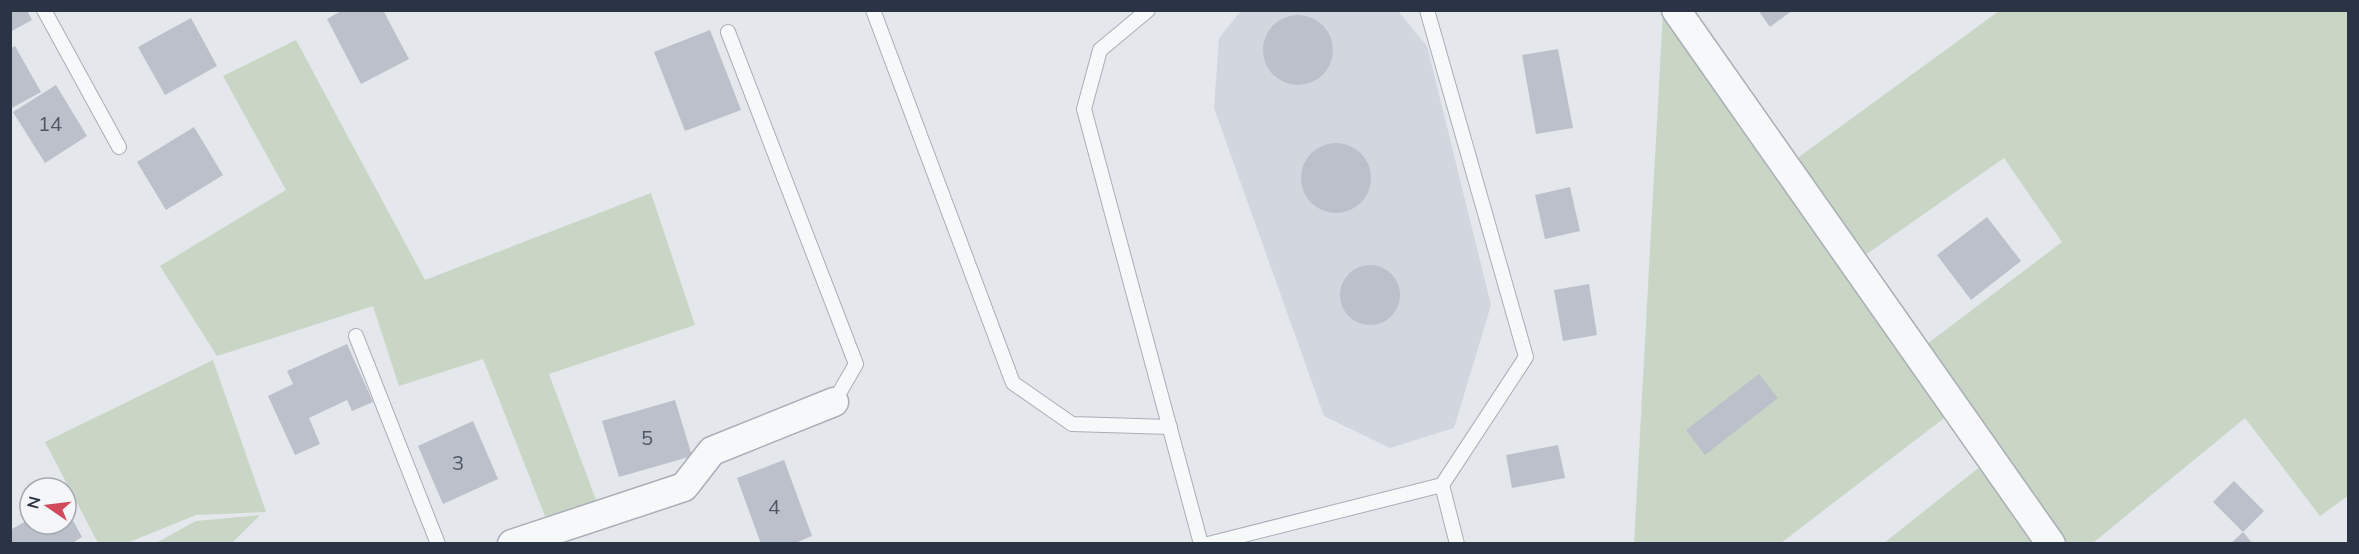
<svg xmlns="http://www.w3.org/2000/svg" width="2359" height="554" viewBox="0 0 2359 554" font-family="Mulish,sans-serif">
<style>
.built{fill:#d2d6de}
.green{fill:#c9d6c5;fill-rule:evenodd}
.building{fill:#bbc0ca}
.lines{fill:none;stroke-linecap:round;stroke-linejoin:round}
.service-casing{stroke:#a9aeb7;stroke-width:16}
.minor-casing{stroke:#a9aeb7;stroke-width:31}
.service{stroke:#f7f8fa;stroke-width:14}
.minor{stroke:#f7f8fa;stroke-width:28}
.labels{text-anchor:middle;stroke-width:4.5;stroke-linejoin:round;paint-order:stroke}
.number-label{font-size:20px;fill:#4f5766}
</style>
<rect width="100%" height="100%" fill="#e4e7ec"/>
<!-- built -->
<path class="built" d="M1241,11H1398L1427,46L1491,305L1454,428L1390,448L1324,416L1214,108L1219,38Z"/>
<!-- green -->
<g class="green">
<path d="M1663,11L1781,170L1999,11H2348V496L2320,516L2245,418L2093,543H1884L1991,458L1956,409L1781,543L1634,544ZM2004,158L2062,242L1915,353L1851,265Z"/>
<path d="M296,40L425,280L651,193L695,325L549,374L599,508L549,526L483,359L399,386L373,306L217,356L160,266L286,190L223,76Z"/>
<path d="M213,360L266,512L196,515L127,543H98L45,442Z"/>
<path d="M260,515L232,543H156L196,521Z"/>
</g>
<!-- building -->
<g class="building">
<path d="M10,10H27L32,20L10,32Z"/>
<path d="M343,10H383L409,59L361,84L327,19Z"/>
<path d="M1758,10H1793L1770,27Z"/>
<circle cx="1298" cy="50" r="35"/>
<path d="M191,18L217,66L165,95L138,47Z"/>
<path d="M710,30L741,110L685,131L654,52Z"/>
<path d="M15,46L41,92L10,109V49Z"/>
<path d="M1558,49L1573,128L1536,134L1522,55Z"/>
<path d="M56,85L87,136L45,163L13,112Z"/>
<path d="M194,127L223,175L166,210L137,162Z"/>
<circle cx="1336" cy="178" r="35"/>
<path d="M1570,187L1580,231L1545,239L1535,195Z"/>
<path d="M1987,217L2021,261L1971,300L1937,255Z"/>
<circle cx="1370" cy="295" r="30"/>
<path d="M1589,284L1597,335L1563,341L1554,290Z"/>
<path d="M347,344L373,402L352,411L347,400L309,418L320,444L295,455L268,396L293,384L287,371Z"/>
<path d="M1759,374L1778,398L1705,455L1686,430Z"/>
<path d="M675,400L692,456L619,477L602,421Z"/>
<path d="M473,421L498,479L443,504L418,446Z"/>
<path d="M1558,445L1565,478L1512,488L1506,455Z"/>
<path d="M784,460L812,536L793,544H761L737,478Z"/>
<path d="M2234,481L2264,511L2243,532L2213,502Z"/>
<path d="M66,508L82,537L71,544H10V530L30,519V524H66Z"/>
<path d="M2243,532L2253,544H2230Z"/>
</g>
<g class="lines">
<!-- service casing -->
<g class="service-casing">
<g id="service">
<path d="M44,10L119,147"/>
<path d="M873,10L1013,383L1072,424L1170,427"/>
<path d="M1148,10L1100,50L1084,109L1201,544"/>
<path d="M728,32L856,364L834,402"/>
<path d="M356,336L438,544"/>
<path d="M1442,485L1457,544"/>
<path d="M1208,544L1442,485L1526,357L1427,10"/>
</g>
</g>
<!-- minor casing -->
<g class="minor-casing">
<g id="minor">
<path d="M1676,10L2051,544"/>
<path d="M512,544L684,487L712,451L834,402"/>
</g>
</g>
<!-- service -->
<use href="#service" class="service"/>
<!-- minor -->
<use href="#minor" class="minor"/>
</g>
<g class="labels">
<!-- number labels -->
<g class="number-label">
<text x="50" y="131">14</text>
<text x="647" y="445">5</text>
<text x="458" y="470">3</text>
<text x="774" y="514">4</text>
</g>
</g>
<!-- border -->
<rect width="2359" height="554" fill="none" stroke="#2b3445" stroke-width="24"/>
<!-- north arrow -->
<g transform="translate(48 506) rotate(284)"><circle r="28" fill="#f4f6f9" stroke="#a4a8b1" stroke-width="1.5"/>
<path d="M0-4.5L10 22L0 15L-10 22Z" fill="#d1495b"/>
<text y="-9" font-size="16" font-weight="bold" text-anchor="middle" fill="#2b3445">N</text>
</g>
</svg>
